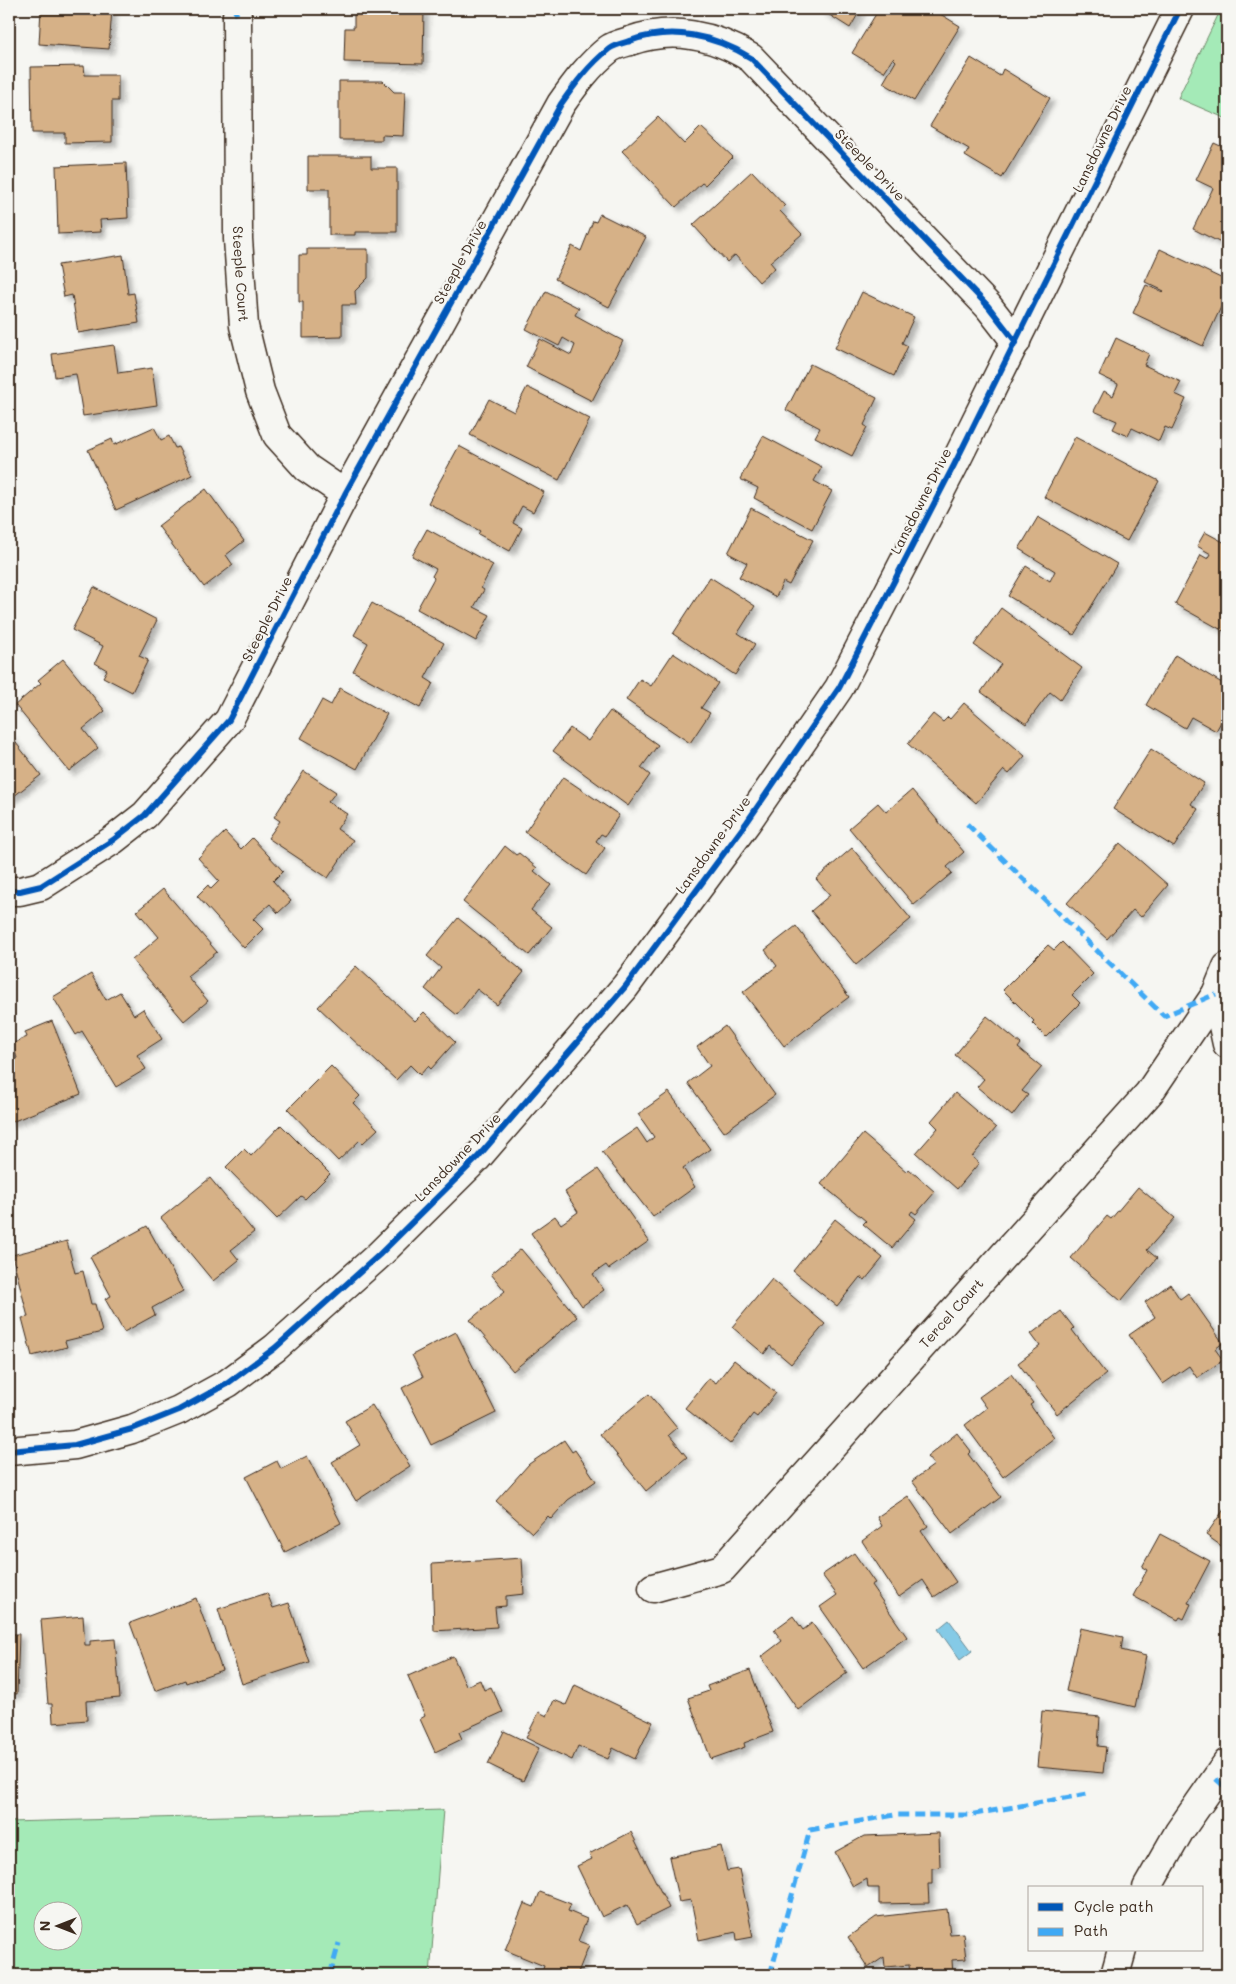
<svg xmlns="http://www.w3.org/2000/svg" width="1236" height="1984" viewBox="0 0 1236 1984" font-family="Mali,sans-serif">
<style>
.green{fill:#a4eab7;stroke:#708a6a;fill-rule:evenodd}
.water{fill:#85cae6;stroke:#678a96}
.building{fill:#d6b187;stroke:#3b2a1e;filter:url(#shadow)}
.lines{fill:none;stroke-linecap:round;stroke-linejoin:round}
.minor-casing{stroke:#3b2a1e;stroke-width:31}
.minor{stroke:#f6f6f2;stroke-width:28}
.quiet{stroke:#3fa9f5;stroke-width:5;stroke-dasharray:10 5;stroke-linecap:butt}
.cycleway-casing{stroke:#f6f6f2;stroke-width:9}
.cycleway{stroke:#0057b8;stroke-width:6}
.labels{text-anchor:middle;stroke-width:5;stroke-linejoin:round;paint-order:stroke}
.street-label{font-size:14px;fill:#3b2a1e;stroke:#f6f6f2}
</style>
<defs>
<filter id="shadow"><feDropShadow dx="4.5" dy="4.5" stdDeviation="2.5" flood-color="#0004"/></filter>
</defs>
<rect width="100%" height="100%" fill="#f6f6f2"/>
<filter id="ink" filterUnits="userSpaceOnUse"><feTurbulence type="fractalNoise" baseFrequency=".02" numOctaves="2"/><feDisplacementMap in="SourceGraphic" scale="10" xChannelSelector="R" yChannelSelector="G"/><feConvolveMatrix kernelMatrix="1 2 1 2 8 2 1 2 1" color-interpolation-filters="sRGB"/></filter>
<g filter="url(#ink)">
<!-- green -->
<g class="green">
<path d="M1221,9H1227V119L1178,98Z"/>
<path d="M443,1810L430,1975H9V1822ZM42,1912H72V1942H42Z"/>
</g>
<!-- water -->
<path class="water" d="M949,1620L972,1651L960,1660L938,1629Z"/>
<!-- building -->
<g class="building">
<path d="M41,9H112L109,49L39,44Z"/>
<path d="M354,9H424L423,64L344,62L345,28H354Z"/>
<path d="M820,9H861L850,28Z"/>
<path d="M879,9H932L960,26L914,101L883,83L896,61L893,58L884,72L852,53Z"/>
<path d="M971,58L1000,76L1003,69L1050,98L1002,178L965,156L969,149L930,126Z"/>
<path d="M84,66L85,75H118V101H112V142L65,143V133H32L31,67Z"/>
<path d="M339,81H383L394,92H405L403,136L382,135V140H339Z"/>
<path d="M658,117L684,144L701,127L733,157L705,185L702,183L676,207L622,151Z"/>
<path d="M1214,143L1227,149V246L1193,229L1213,188L1196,180Z"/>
<path d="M308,156H371V168H397V232H355V235H329V189H308Z"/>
<path d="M126,163L128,218L100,220L101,232L58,234L56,166Z"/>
<path d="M752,171L785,206L780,211L802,234L770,262L775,268L759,282L735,255L727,262L693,225Z"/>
<path d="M600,214L646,237L609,307L555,279L572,246L581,251L593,221L596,222Z"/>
<path d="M307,249H368V278L355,291L356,305H342V337L303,338V302H299V255H307Z"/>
<path d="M1160,249L1227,281V294L1203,346L1133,313L1146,285L1163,292L1164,291L1145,282Z"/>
<path d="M123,255L128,294L134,293L139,323L78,333L72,295L64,297L58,265Z"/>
<path d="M546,291L579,308L575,315L623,341L592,401L526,367L540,339L571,355L575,345L563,338L559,346L526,329Z"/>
<path d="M862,292L914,317L902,343L908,346L894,376L835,348Z"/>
<path d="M1116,338L1149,354L1144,365L1181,382L1175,394L1186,399L1172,430L1165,427L1159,441L1132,428L1128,436L1113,429L1117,421L1094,411L1104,391L1113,396L1118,384L1099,375Z"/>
<path d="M114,345L118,373L152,368L157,405L83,416L76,374L55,377L52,354Z"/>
<path d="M810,364L877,398L864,425L867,427L852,456L815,437L820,428L786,410Z"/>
<path d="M527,387L590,419L559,480L470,435L489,399L514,412Z"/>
<path d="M154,427L161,440L169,436L175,448L178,447L192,475L116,510L88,450L112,439L114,445Z"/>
<path d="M763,436L822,467L814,481L832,491L812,529L754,498L758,488L740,479Z"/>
<path d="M1075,437L1159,481L1127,541L1044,497Z"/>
<path d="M459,446L544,492L533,512L522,506L513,523L522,528L510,551L478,534L480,531L428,503Z"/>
<path d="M206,489L244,541L226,555L233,565L204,587L158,526Z"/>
<path d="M751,508L813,540L789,585L783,582L776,597L739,577L747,563L728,553Z"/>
<path d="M1038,517L1117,564L1074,635L1008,596L1026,566L1050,581L1055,571L1019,549Z"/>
<path d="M427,529L493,565L481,588L484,590L474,607L490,615L476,641L417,609L434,578L432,576L436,569L412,556Z"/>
<path d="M1205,532L1227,544V633L1175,604L1201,555L1208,559L1211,554L1197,546Z"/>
<path d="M710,577L755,606L738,633L755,644L735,675L673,634Z"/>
<path d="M94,587L157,620L139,656L148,660L132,692L103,677L107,670L95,663L103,646L72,630Z"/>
<path d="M372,603L444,643L425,678L433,683L420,708L353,671L368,643L354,635Z"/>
<path d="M1001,608L1082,668L1060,700L1050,692L1026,724L981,692L1001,664L974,645Z"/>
<path d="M673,653L718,683L701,708L710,713L690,743L626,700L640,679L651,686Z"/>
<path d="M1175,655L1227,686V711L1216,731L1191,717L1185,728L1146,705Z"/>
<path d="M63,659L105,711L83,729L98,748L69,771L15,705L41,683L38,680Z"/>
<path d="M340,688L387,714L357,769L301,738L322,700L331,705Z"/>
<path d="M964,703L1025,756L1009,774L1004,770L976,803L908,744L933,714L943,722L948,717L950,719Z"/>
<path d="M610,711L658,745L641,768L650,775L628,806L553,751L570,728L588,741Z"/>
<path d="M9,734L41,775L9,800Z"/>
<path d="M1151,749L1204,783L1191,804L1198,809L1174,847L1113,809Z"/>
<path d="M304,771L336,792L328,802L347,814L337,829L353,840L328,878L268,838L280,821L274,817Z"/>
<path d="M563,777L619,815L605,836L601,834L596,841L605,848L586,875L525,832Z"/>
<path d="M912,790L964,852L947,867L952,873L914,905L849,828L878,803L886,812Z"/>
<path d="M225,832L241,849L252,838L283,871L273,881L291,901L278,913L270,904L253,919L263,929L244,948L197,896L208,885L211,889L219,881L198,858Z"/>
<path d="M1120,843L1168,885L1141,917L1133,910L1107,939L1067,903Z"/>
<path d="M505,846L516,855L519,853L537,868L534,871L551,885L531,910L552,927L529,955L463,902Z"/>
<path d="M852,848L911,919L856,965L811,911L830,895L816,879Z"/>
<path d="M163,889L217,952L187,976L208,1001L184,1021L132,960L159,937L137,911Z"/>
<path d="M458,918L524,972L497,1005L477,989L457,1015L425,989L441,968L427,956Z"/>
<path d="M796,926L849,997L784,1046L743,992L777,966L765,950Z"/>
<path d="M1062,942L1093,974L1072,995L1080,1003L1046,1037L1032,1023L1034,1021L1003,990L1048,945L1054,950Z"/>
<path d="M356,966L415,1021L424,1012L455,1042L431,1069L428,1066L420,1075L410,1065L396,1080L318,1007Z"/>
<path d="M91,974L106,1000L120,992L134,1015L143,1009L162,1039L137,1055L146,1069L116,1087L82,1031L76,1035L53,997Z"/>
<path d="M987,1016L1021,1044L1018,1048L1042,1067L1022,1091L1028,1095L1012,1116L977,1087L984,1079L955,1055Z"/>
<path d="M52,1021L81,1094L9,1123V1061L17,1058L12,1044L27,1037L25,1032Z"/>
<path d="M725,1026L775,1095L724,1132L688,1083L710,1066L697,1047Z"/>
<path d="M331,1066L360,1096L353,1103L378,1129L363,1143L360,1140L338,1161L288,1109Z"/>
<path d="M669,1092L710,1149L683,1168L695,1187L653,1217L602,1152L637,1128L647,1143L654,1137L638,1114Z"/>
<path d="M955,1093L996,1128L972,1157L979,1163L957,1189L916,1153L938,1128L931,1121Z"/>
<path d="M281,1125L330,1174L305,1199L301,1196L277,1219L226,1167L244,1149L251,1156Z"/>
<path d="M863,1134L907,1172L909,1169L935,1192L916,1214L912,1211L910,1214L916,1219L892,1248L863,1224L866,1221L821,1184Z"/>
<path d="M598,1169L649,1241L609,1269L606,1265L593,1274L604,1290L582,1306L531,1233L555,1216L561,1224L578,1212L565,1192Z"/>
<path d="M210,1178L254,1232L231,1250L239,1260L213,1281L161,1218Z"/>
<path d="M1138,1187L1175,1218L1147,1250L1157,1258L1121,1301L1071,1258L1107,1216L1111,1219Z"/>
<path d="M835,1219L883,1258L865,1280L860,1277L837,1306L793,1271Z"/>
<path d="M147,1226L183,1291L152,1308L155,1315L124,1332L105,1299L111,1296L90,1257Z"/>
<path d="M67,1241L75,1273L83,1271L91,1304H95L102,1332L65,1341L67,1347L32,1356L22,1318L28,1317L12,1255Z"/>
<path d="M521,1249L577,1317L513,1371L470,1320L505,1291L491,1274Z"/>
<path d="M772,1279L825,1324L791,1364L770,1346L764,1354L732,1327Z"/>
<path d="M1170,1284L1180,1299L1188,1293L1223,1343L1215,1349L1223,1360L1197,1378L1189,1366L1163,1384L1129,1335L1155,1317L1145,1302Z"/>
<path d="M1061,1311L1074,1328L1072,1330L1106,1374L1057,1414L1018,1363L1040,1346L1031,1334Z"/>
<path d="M456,1332L496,1413L431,1445L402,1388L423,1377L412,1355Z"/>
<path d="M734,1360L776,1393L757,1417L753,1414L730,1444L685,1408L709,1378L716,1383Z"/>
<path d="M1011,1374L1033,1403L1030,1405L1054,1438L1003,1477L965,1425L987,1408L979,1397Z"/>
<path d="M649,1394L677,1428L669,1435L687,1457L646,1491L600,1434Z"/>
<path d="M372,1405L410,1466L356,1501L332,1462L360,1445L345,1421Z"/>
<path d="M957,1433L971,1451L968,1454L1001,1497L952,1534L912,1481L934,1465L927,1457Z"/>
<path d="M564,1440L572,1452L575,1450L596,1481L568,1500L551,1519L548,1516L532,1533L496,1501L529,1464Z"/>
<path d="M307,1456L341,1523L285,1552L246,1477L277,1461L281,1469Z"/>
<path d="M908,1496L928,1526L921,1531L956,1582L934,1597L923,1580L899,1597L862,1541L882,1526L877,1517Z"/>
<path d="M1227,1505V1550L1206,1535Z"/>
<path d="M1160,1534L1210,1561L1188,1603L1191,1604L1184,1619L1180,1617L1178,1620L1133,1596L1147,1570L1142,1567Z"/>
<path d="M854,1553L875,1583L871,1585L907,1637L863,1668L820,1607L837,1595L822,1575Z"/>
<path d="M522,1558L524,1594L506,1596V1606L495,1607L497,1627L434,1631L432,1564Z"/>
<path d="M267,1593L273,1608L289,1603L309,1662L242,1684L218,1609Z"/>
<path d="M196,1598L222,1670L186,1683L185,1680L155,1691L130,1623Z"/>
<path d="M83,1616L85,1645H90V1641L115,1639L120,1698L86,1701L87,1720L53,1723L52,1704H48L41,1620Z"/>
<path d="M793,1616L803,1630L812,1623L847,1673L798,1710L761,1657L782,1641L774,1630Z"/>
<path d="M1080,1628L1123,1637L1121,1650L1146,1656L1135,1707L1066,1691Z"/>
<path d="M9,1634H19L17,1694L9,1693Z"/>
<path d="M453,1656L466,1686L480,1680L484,1690L491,1687L503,1712L459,1732L462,1739L435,1752L420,1719L425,1716L408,1676Z"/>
<path d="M750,1670L773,1732L744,1743L745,1747L711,1759L688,1698L709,1691L707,1686Z"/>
<path d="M575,1685L653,1722L635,1759L613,1748L608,1759L578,1746L572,1760L526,1738L539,1712L547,1716L554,1700L566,1705Z"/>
<path d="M1042,1711L1100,1717L1098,1746L1106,1747L1103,1773L1037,1767Z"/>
<path d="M504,1731L539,1748L523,1781L488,1764Z"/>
<path d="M631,1832L669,1908L637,1924L627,1905L602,1917L577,1866L592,1859L589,1854Z"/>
<path d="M939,1833L940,1867L932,1868V1884H928L929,1903L879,1904V1888H868L867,1879L853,1887L835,1852L864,1836Z"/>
<path d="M721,1846L727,1871L739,1869L753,1937L737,1940L736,1932L699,1940L691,1900L679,1902L669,1857Z"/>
<path d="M540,1892L571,1904L568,1911L587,1919L578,1941L589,1945L577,1975H551L542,1972L544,1966L505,1950L524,1903L534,1907Z"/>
<path d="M947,1909L950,1934L963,1933L966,1959L952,1960L953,1975H910L909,1965L885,1967L884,1957L868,1968L848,1937L876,1917Z"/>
</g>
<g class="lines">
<!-- minor casing -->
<g class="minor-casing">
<g id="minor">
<path id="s1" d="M237,15L238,239L244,326L260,391L277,435L307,468L345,494"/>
<path d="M9,891H20L41,886L113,840L145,815L229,720L345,494L561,104C575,84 589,65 609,49C614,45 623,43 630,41C672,26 714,35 751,58L988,306L1016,342"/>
<path d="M1216,994L1227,1044"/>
<path d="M9,1451L75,1445L132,1429L179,1410L228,1383L275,1348L379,1255L477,1158L625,987L747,822L839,688L954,465L1180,9"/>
<path id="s2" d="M653,1588L722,1569L1149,1093L1216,994L1227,967"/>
<path d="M1147,1888L1179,1832L1227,1763"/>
<path d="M1115,1975L1122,1950"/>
</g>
</g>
<!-- minor -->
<use href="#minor" class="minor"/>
<!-- quiet -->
<g class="quiet">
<path d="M234,9L237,15"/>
<path d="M967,824L1164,1016L1216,994"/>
<path d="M1216,1779L1227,1789"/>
<path d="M330,1975L339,1943"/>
<path d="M770,1975L810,1830L895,1815H969L1087,1794"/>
</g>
<!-- cycleway casing -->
<g class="cycleway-casing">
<g id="cycleway">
<path d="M9,891H20L41,886L113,840L145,815L229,720L345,494L561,104C575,84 589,65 609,49C614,45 623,43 630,41C672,26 714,35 751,58L988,306L1016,342"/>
<path d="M9,1451L75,1445L132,1429L179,1410L228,1383L275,1348L379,1255L477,1158L625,987L747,822L839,688L954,465L1180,9"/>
</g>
</g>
<!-- cycleway -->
<use href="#cycleway" class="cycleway"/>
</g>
</g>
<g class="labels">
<!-- street labels -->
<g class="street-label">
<text transform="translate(1102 139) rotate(-64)" y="5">Lansdowne Drive</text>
<text transform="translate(870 165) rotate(46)" y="5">Steeple Drive</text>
<text transform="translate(460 262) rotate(-61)" y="5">Steeple Drive</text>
<text dy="5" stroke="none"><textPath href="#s1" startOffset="259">Steeple Court</textPath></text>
<text transform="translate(921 501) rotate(-63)" y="5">Lansdowne Drive</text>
<text transform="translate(267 619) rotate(-63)" y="5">Steeple Drive</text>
<text transform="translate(713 845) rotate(-54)" y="5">Lansdowne Drive</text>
<text transform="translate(458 1157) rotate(-46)" y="5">Lansdowne Drive</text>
<text dy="5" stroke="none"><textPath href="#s2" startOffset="415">Tercel Court</textPath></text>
</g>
</g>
<!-- margin -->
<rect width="1236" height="1984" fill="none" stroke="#f6f6f2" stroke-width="30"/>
<rect x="15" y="15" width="1206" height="1954" fill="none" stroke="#3b2a1e" stroke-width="2" filter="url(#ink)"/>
<!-- legend -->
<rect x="1028" y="1886" width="175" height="65" fill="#f6f6f2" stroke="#aba49d"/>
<rect x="1038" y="1903" width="25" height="8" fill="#0057b8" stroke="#aba49d"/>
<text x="1074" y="1912" font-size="15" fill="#3b2a1e">Cycle path</text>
<rect x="1038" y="1928" width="25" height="8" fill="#3fa9f5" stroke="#aba49d"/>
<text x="1074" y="1936" font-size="15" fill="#3b2a1e">Path</text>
<!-- north arrow -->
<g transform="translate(58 1926) rotate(270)"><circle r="24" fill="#f6f6f2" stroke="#aba49d"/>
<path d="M0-4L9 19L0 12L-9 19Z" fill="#3b2a1e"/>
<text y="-8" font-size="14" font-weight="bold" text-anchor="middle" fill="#3b2a1e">N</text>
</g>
</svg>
